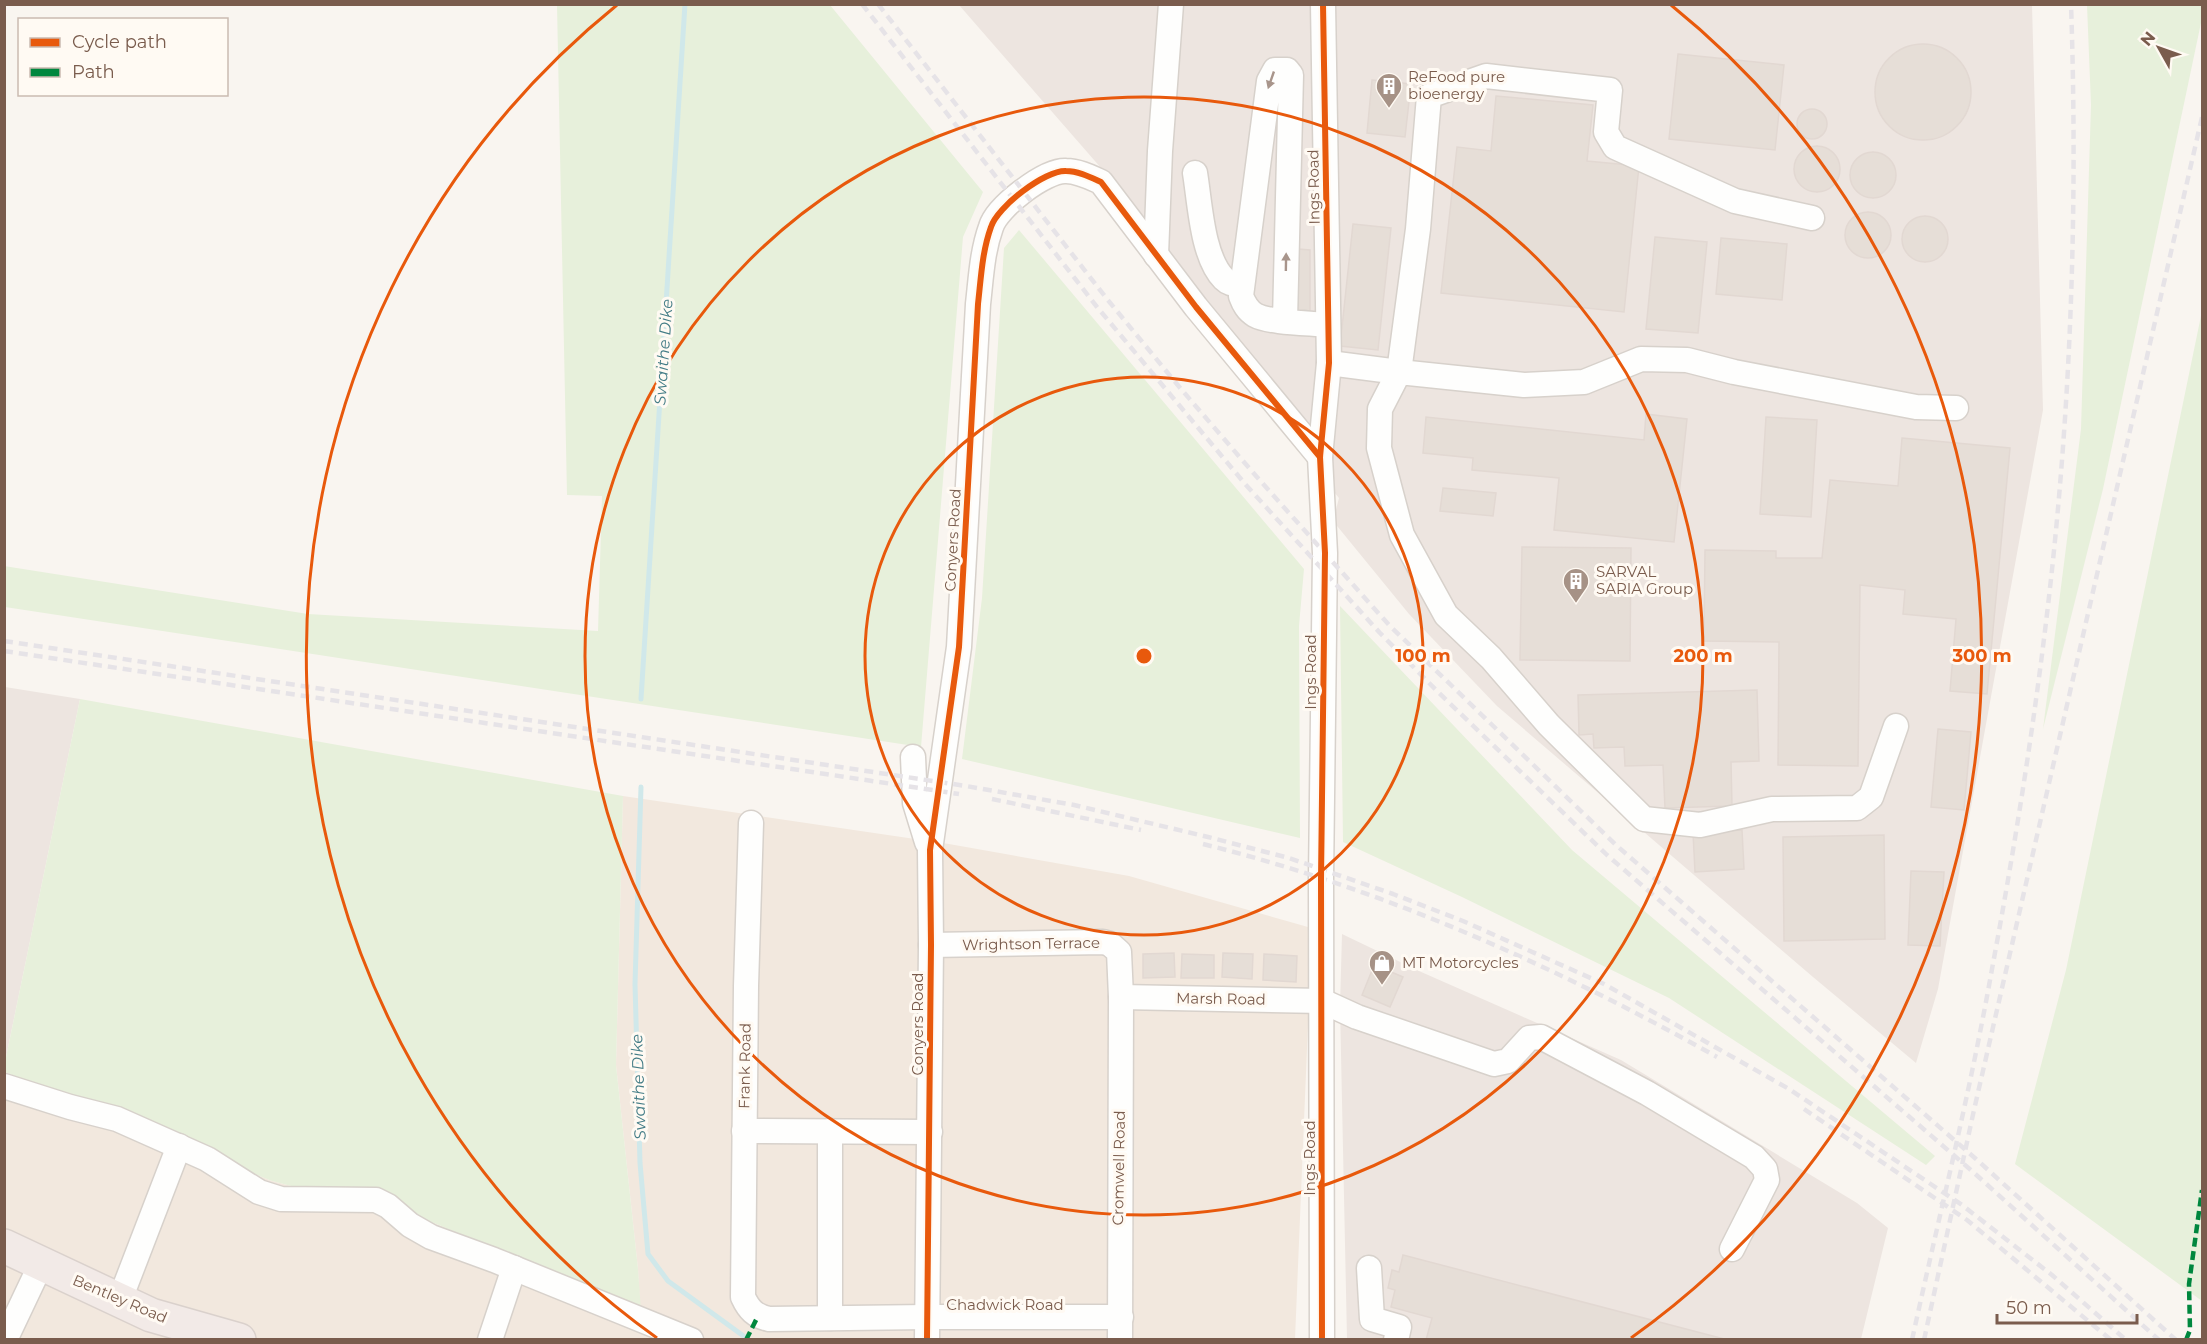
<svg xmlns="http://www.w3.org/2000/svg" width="2207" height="1344" viewBox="0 0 2207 1344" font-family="Montserrat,sans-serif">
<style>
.residential{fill:#f2e8de}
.industrial{fill:#ede5e0}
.green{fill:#e7f0db}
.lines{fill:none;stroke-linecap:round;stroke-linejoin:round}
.stream{stroke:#d0e8ea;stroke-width:5}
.building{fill:#e6ded7;stroke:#e2d8d2;stroke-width:1.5}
.minor-casing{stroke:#d7d1cb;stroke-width:27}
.highway-casing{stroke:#dad1cc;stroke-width:36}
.minor{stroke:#fefefd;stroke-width:24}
.highway{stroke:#f2eae7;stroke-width:33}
.rail{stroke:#e6e3e7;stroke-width:4.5;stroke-dasharray:9 6;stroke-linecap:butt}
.quiet{stroke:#00873e;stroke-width:4.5;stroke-dasharray:9 4.5;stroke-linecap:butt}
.cycleway-casing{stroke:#fffaf3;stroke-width:10}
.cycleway{stroke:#e8590c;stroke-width:6}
.oneway{fill:#a8958b}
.ring{fill:none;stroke:#e8590c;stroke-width:3}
.labels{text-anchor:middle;stroke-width:6;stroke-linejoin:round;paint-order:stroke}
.poi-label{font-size:15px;fill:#7a5c4d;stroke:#fffaf3;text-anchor:start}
.street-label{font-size:15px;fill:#7a5c4d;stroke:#fffaf3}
.water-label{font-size:16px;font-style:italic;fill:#437c86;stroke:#fffaf3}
.centre{fill:#e8590c;stroke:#fffaf3;stroke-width:3}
.ring-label{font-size:18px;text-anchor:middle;font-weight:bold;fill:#e8590c;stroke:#fffaf3;stroke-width:6;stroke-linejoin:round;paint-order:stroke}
</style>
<rect width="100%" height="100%" fill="#f9f5f0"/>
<!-- residential -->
<path class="residential" d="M623,796L949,844L1129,876L1315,929L1309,1000L1295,1339H5L4,1072L272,1181L434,1223L640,1309L638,1269L616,1065Z"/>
<!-- industrial -->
<g class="industrial">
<path d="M959,5H2032L2043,410L1938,989L1916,1063L1813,977L1497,706L1409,614L1333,521L1339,498L1222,358L1216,322L1108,176Z"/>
<path d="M5,687L80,699L5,1062L4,687Z"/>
<path d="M1342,934L1419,971L1621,1060L1857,1203L1888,1228L1861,1339H1347L1340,1006Z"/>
</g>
<!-- green -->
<g class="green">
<path d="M557,5H830L983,192L963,237L921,747L5,607L4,566L308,614L598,631L602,496L567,495Z"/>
<path d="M2087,5H2202V18L2103,489L2043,729L2081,429L2091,105Z"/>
<path d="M1019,230L1304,569L1299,626L1300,838L962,759L982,598L1004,248Z"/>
<path d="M2202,311V1301L2015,1164L2066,970Z"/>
<path d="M1340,606L1572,850L1935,1156L1926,1165L1669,998L1462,897L1343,842Z"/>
<path d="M80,699L623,796L616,1065L638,1269L641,1310L434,1223L272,1181L5,1072V1062Z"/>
</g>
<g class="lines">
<!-- stream -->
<g class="stream">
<path d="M641,699L685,4"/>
<path d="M641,787L635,984L640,1163L648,1254L668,1281L749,1340"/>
</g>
</g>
<!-- building -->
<g class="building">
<circle cx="1923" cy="92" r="48"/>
<path d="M1678,54L1784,65L1775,150L1669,139Z"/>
<path d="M1372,80L1411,84L1405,137L1367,133Z"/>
<path d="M1496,96L1593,105L1587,161L1639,166L1624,312L1441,293L1457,147L1491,151Z"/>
<circle cx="1812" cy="124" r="15"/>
<circle cx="1817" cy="169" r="23"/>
<circle cx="1873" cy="175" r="23"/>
<circle cx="1868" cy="235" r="23"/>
<circle cx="1925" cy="239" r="23"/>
<path d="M1353,224L1391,228L1378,350L1340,346Z"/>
<path d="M1655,237L1707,242L1698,333L1646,329Z"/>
<path d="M1721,238L1787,244L1782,300L1716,294Z"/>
<path d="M1298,249L1310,250V311H1298Z"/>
<path d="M1646,414L1687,419L1674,542L1554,530L1559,478L1472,470L1473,458L1423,453L1426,417L1644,440Z"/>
<path d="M1766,417L1817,420L1811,517L1760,514Z"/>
<path d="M1902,438L2010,448L1987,694L1950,691L1956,619L1903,614L1905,590L1860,585L1858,766L1778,765L1779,642L1704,641L1705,550L1776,551V558H1822L1830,480L1898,486Z"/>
<path d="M1443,488L1496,493L1493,516L1440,511Z"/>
<path d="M1522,547L1631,548L1630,661L1520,660Z"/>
<path d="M1757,690L1759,761L1731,762L1732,806L1665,808L1663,765L1625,766L1624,747L1594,748L1593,734L1579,735L1578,695Z"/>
<path d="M1938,729L1971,732L1964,810L1931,807Z"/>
<path d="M1742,830L1744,869L1695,872L1693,833Z"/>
<path d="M1884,835L1885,939L1784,941L1783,837Z"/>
<path d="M1911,871L1944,872L1940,946L1908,945Z"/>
<path d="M1174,953L1175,977L1143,978V954Z"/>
<path d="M1223,953L1253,954L1252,979L1222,977Z"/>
<path d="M1182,954L1214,955V978H1181Z"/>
<path d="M1264,954L1297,956L1296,982L1263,980Z"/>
<path d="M1377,966L1403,977L1390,1007L1362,995L1373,968Z"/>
<path d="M1403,1255L1728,1340H1426L1432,1318L1391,1307L1395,1290L1388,1288L1392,1270L1399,1272Z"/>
</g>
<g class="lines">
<!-- minor casing -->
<g class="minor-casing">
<g id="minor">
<path d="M1195,173C1200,203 1202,257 1224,279C1229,284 1234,284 1241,285"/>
<path d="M1156,255L1160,151L1171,4"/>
<path d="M1285,320L1291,75L1287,70H1275L1269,81L1241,296C1244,304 1247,310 1255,315C1269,323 1311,323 1328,325"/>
<path d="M1329,363L1399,372L1418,229L1429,96L1486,76L1610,90L1606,132L1615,147L1735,201L1812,218"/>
<path d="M1896,726L1871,797L1857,808L1772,809L1700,825L1644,819L1549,725L1491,658L1446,615L1402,535L1379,448L1380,409L1399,372L1524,385L1584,382L1641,359L1687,360L1734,372L1916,407L1956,408"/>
<path d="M913,757L915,803L927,842"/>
<path d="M751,823L746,986L743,1297C749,1310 755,1316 769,1319L927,1317H1121"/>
<path d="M931,945L1103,942L1110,944L1119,952L1121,997L1120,1340"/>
<path d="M1121,997L1322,1001L1357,1017L1494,1064L1508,1061L1529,1038L1541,1037L1647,1093L1754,1157L1765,1169L1767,1180L1732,1249"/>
<path d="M4,1086L70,1107L117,1119L207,1159L259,1192L281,1199L376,1200L388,1206L410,1225L431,1237L494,1260L691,1340"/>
<path d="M744,1131L930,1132"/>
<path d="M1369,1268L1372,1319L1399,1327L1396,1340"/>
<path d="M119,1302L179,1146"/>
<path d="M830,1318V1131"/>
<path d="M5,1340L41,1264"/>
<path d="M490,1340L514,1268"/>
<path d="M927,1340L931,945L930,850L959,647L978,304C981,278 982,252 991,227C997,207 1045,170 1066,171C1078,171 1090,177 1101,182L1196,307L1320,457"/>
<path d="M1322,1340L1321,879L1325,553L1320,457L1329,363L1323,4"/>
</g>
</g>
<!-- highway casing -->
<g class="highway-casing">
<path id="highway" d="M4,1246L151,1315L239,1340"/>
</g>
<!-- minor -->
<use href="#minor" class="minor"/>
<!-- highway -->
<use href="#highway" class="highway"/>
<!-- rail -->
<g class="rail">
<path d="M862,4L1097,307L1246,485L1380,633L1437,691L1607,855L1972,1171L2159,1340"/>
<path d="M878,4L1107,299L1181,389L1256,476L1389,625L1616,845L1976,1159L2176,1340"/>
<path d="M4,641L966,786L1074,805L1208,837L1289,858L1393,894L1463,921L1604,984L1789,1089L1962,1205L2052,1275L2126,1340"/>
<path d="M4,651L959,794"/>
<path d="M992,799L1141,830"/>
<path d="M1203,844C1384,889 1555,966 1717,1057"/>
<path d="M1804,1109L1967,1220L2111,1340"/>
<path d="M1912,1340C1939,1216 1970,1093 1992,969C2014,851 2033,732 2047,614C2071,412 2078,207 2071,4"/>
<path d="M1924,1340L1974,1110L2202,117"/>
</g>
<!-- quiet -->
<g class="quiet">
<path d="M746,1340L758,1316"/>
<path d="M2186,1340L2190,1330L2189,1284L2202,1190"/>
</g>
<!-- cycleway casing -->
<g class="cycleway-casing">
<g id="cycleway">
<path d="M927,1340L931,945L930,850L959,647L978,304C981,278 982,252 991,227C997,207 1045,170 1066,171C1078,171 1090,177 1101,182L1196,307L1320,457"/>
<path d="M1322,1340L1321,879L1325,553L1320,457L1329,363L1323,4"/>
</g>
</g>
<!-- cycleway -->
<use href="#cycleway" class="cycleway"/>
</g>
<!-- one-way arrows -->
<defs><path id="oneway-solid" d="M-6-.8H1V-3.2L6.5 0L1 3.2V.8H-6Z" transform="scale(1.5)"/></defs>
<g class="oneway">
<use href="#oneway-solid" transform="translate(1271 80) rotate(109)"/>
<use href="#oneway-solid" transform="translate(1286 262) rotate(-89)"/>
</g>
<!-- distance rings -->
<g class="ring">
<circle cx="1144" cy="656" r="279"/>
<circle cx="1144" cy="656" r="559"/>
<path d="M657 1338A838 838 0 0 1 617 5M1671 5A838 838 0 0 1 1631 1338"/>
</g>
<!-- icons -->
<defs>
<g id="building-pin" transform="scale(1.35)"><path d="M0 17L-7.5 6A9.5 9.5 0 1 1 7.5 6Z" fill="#a69286" stroke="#fffaf3"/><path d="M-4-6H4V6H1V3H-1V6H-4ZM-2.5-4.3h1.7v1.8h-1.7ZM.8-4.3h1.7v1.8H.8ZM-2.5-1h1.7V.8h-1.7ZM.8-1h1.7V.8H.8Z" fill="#fff"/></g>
<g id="shop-pin" transform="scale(1.35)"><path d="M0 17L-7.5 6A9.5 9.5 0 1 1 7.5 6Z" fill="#a69286" stroke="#fffaf3"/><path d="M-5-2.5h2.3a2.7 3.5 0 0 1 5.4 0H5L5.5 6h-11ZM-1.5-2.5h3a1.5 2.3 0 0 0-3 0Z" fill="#fff"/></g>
</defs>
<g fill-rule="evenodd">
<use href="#building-pin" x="1389" y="86"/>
<use href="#building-pin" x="1576" y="581"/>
<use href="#shop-pin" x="1382" y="963"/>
</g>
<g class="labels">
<!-- poi labels -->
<g class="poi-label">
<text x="1408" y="82">ReFood pure<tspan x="1408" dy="17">bioenergy</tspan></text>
<text x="1596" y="577">SARVAL<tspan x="1596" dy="17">SARIA Group</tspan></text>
<text x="1402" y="968">MT Motorcycles</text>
</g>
<!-- street labels -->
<g class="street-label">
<text transform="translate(1314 187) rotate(-91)" y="5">Ings Road</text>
<text transform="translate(953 540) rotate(-87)" y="5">Conyers Road</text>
<text transform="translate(1311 672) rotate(-90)" y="5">Ings Road</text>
<text transform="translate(1031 944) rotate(-1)" y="5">Wrightson Terrace</text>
<text transform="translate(1221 999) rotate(1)" y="5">Marsh Road</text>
<text transform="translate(918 1024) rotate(-90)" y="5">Conyers Road</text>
<text transform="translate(745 1066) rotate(-89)" y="5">Frank Road</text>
<text transform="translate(1310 1158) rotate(-90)" y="5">Ings Road</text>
<text transform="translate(1119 1168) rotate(-89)" y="5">Cromwell Road</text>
<text transform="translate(120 1299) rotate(23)" y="5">Bentley Road</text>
<text x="1005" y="1310">Chadwick Road</text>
</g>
<!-- water labels -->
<g class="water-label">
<text transform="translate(663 352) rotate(-86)" y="6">Swaithe Dike</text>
<text transform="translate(638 1087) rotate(-92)" y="6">Swaithe Dike</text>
</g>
</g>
<circle cx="1144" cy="656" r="9" class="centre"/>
<g class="ring-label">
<text x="1423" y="662">100 m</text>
<text x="1703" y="662">200 m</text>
<text x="1982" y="662">300 m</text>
</g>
<!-- border -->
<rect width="2207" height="1344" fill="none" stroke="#7a5c4d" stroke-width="12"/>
<!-- legend -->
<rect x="18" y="18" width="210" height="78" fill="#fffaf3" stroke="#cabbb1" stroke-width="1.5"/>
<rect x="30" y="38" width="30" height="9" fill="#e8590c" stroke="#cabbb1" stroke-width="1.5"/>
<text x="72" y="48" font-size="18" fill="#7a5c4d">Cycle path</text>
<rect x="30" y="68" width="30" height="9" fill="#00873e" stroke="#cabbb1" stroke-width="1.5"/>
<text x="72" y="78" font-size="18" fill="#7a5c4d">Path</text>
<!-- north arrow -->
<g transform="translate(2159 48) rotate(310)" stroke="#fffaf3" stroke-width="4.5" paint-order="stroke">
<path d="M0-4.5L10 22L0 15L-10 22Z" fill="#7a5c4d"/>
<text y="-9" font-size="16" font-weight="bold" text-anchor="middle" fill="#7a5c4d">N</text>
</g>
<!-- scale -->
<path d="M1997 1314v9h140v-9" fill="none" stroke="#7a5c4d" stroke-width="3"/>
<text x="2006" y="1314" font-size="18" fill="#7a5c4d" stroke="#fffaf3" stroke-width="4.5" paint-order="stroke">50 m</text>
</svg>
